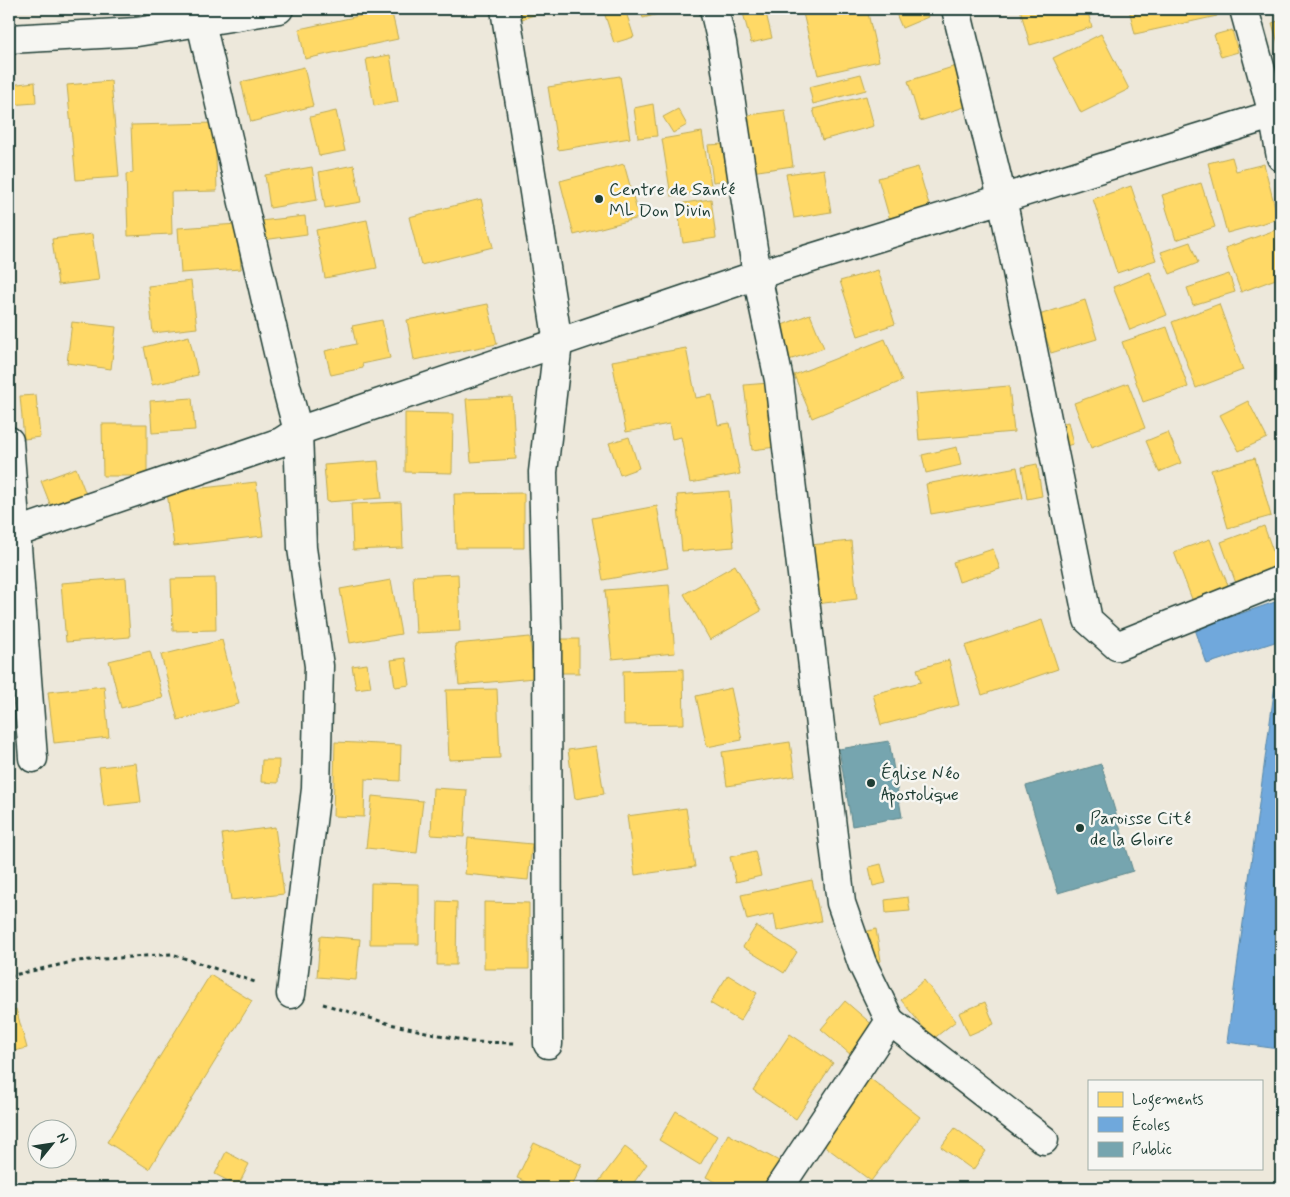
<svg xmlns="http://www.w3.org/2000/svg" width="1290" height="1197" viewBox="0 0 1290 1197" font-family="Mynerve,sans-serif">
<style>
.homes{fill:#ffd966;stroke:#bcaa57}
.schools{fill:#6fa8dc;stroke:#5788aa}
.public{fill:#76a5af;stroke:#5c868a}
.lines{fill:none;stroke-linecap:round;stroke-linejoin:round}
.minor-casing{stroke:#1f3d34;stroke-width:31}
.path{stroke:#1f3d34;stroke-width:3;stroke-dasharray:4 4;stroke-linecap:butt}
.minor{stroke:#f6f6f2;stroke-width:28}
.poi-dot{fill:#1f3d34;stroke:#f6f6f2;stroke-width:2}
.labels{text-anchor:middle;stroke-width:5;stroke-linejoin:round;paint-order:stroke}
.poi-label{font-size:18px;fill:#1f3d34;stroke:#f6f6f2;text-anchor:start}
</style>
<rect width="100%" height="100%" fill="#ede8db"/>
<filter id="ink" filterUnits="userSpaceOnUse"><feTurbulence type="fractalNoise" baseFrequency=".02" numOctaves="2"/><feDisplacementMap in="SourceGraphic" scale="10" xChannelSelector="R" yChannelSelector="G"/><feConvolveMatrix kernelMatrix="1 2 1 2 8 2 1 2 1" color-interpolation-filters="sRGB"/></filter>
<g filter="url(#ink)">
<!-- homes -->
<g class="homes">
<path d="M391,9L398,39L305,59L299,29Z"/>
<path d="M518,9H552L522,19Z"/>
<path d="M603,9H625L634,37L614,43Z"/>
<path d="M640,9H678L643,18Z"/>
<path d="M742,9H765L772,38L751,43Z"/>
<path d="M802,9H867L879,61L818,75Z"/>
<path d="M894,9H924L928,17L902,28Z"/>
<path d="M1020,9H1087L1092,27L1030,45Z"/>
<path d="M1129,9H1215L1217,16L1135,34Z"/>
<path d="M1281,20V53L1272,23Z"/>
<path d="M1232,30L1238,52L1221,57L1214,35Z"/>
<path d="M1101,34L1129,89L1081,113L1053,58Z"/>
<path d="M390,55L398,102L374,106L366,59Z"/>
<path d="M959,65L971,105L920,121L908,81Z"/>
<path d="M304,67L313,106L251,122L241,82Z"/>
<path d="M861,74L866,90L813,104L809,87Z"/>
<path d="M620,76L630,138L558,150L548,87Z"/>
<path d="M111,81L119,177L76,180L67,85Z"/>
<path d="M35,82L36,103L9,105V85Z"/>
<path d="M866,96L874,126L822,140L813,109Z"/>
<path d="M653,104L657,136L638,138L634,108Z"/>
<path d="M678,109L687,125L673,133L663,117Z"/>
<path d="M785,110L793,166L751,172L742,116Z"/>
<path d="M336,111L345,151L319,156L310,117Z"/>
<path d="M215,123L217,191L171,192L172,234L128,236L126,174L133,173L131,125Z"/>
<path d="M702,132L712,191L671,196L662,139Z"/>
<path d="M724,144L728,180L713,182L708,145Z"/>
<path d="M1232,157L1236,171L1264,164L1278,219L1227,233L1208,163Z"/>
<path d="M624,164L639,218L574,235L560,181Z"/>
<path d="M354,165L361,202L325,208L319,172Z"/>
<path d="M312,167L317,200L270,208L265,175Z"/>
<path d="M918,167L932,215L892,227L878,178Z"/>
<path d="M824,169L831,212L794,218L786,174Z"/>
<path d="M1201,183L1215,227L1176,240L1162,195Z"/>
<path d="M1131,186L1156,260L1117,273L1093,199Z"/>
<path d="M481,199L493,247L421,265L409,217Z"/>
<path d="M711,199L716,238L683,243L677,204Z"/>
<path d="M305,216L307,234L263,240L260,221Z"/>
<path d="M367,220L377,268L325,278L316,230Z"/>
<path d="M238,224L241,269L181,273L178,228Z"/>
<path d="M1281,228V277L1241,292L1225,248Z"/>
<path d="M92,234L99,280L58,285L52,239Z"/>
<path d="M1190,242L1198,263L1170,274L1161,252Z"/>
<path d="M878,270L895,324L858,336L840,281Z"/>
<path d="M1150,272L1167,315L1130,330L1113,287Z"/>
<path d="M1229,274L1235,292L1193,305L1187,288Z"/>
<path d="M191,281L197,328L153,333L148,286Z"/>
<path d="M1085,300L1097,339L1051,353L1039,315Z"/>
<path d="M488,304L497,344L414,360L407,320Z"/>
<path d="M1219,304L1243,370L1196,388L1172,322Z"/>
<path d="M810,314L824,348L789,360L777,327Z"/>
<path d="M382,320L390,358L362,364L363,368L331,375L325,351L356,344L352,326Z"/>
<path d="M72,322L116,327L111,369L67,363Z"/>
<path d="M1167,327L1188,387L1143,402L1122,342Z"/>
<path d="M189,336L198,375L152,385L144,347Z"/>
<path d="M885,339L902,381L812,418L794,375Z"/>
<path d="M686,348L696,398L712,395L718,425L730,423L740,474L690,483L681,437L672,439L669,424L626,432L612,361Z"/>
<path d="M769,383L776,447L752,450L744,385Z"/>
<path d="M1128,383L1145,428L1091,448L1074,403Z"/>
<path d="M1009,386L1014,432L919,440L915,394Z"/>
<path d="M36,395L40,437L24,439L20,396Z"/>
<path d="M512,397L516,459L471,462L466,399Z"/>
<path d="M192,398L195,430L152,433L150,401Z"/>
<path d="M1248,401L1267,438L1239,451L1220,415Z"/>
<path d="M405,413L453,414L452,473L405,472Z"/>
<path d="M1068,422L1073,444L1062,447L1055,425Z"/>
<path d="M102,424H147V476H103Z"/>
<path d="M1168,432L1181,463L1159,472L1146,441Z"/>
<path d="M629,437L639,468L620,475L609,443Z"/>
<path d="M957,447L961,465L926,473L922,455Z"/>
<path d="M1255,458L1271,516L1228,528L1211,470Z"/>
<path d="M378,461L382,498L327,502L324,465Z"/>
<path d="M1037,464L1042,496L1027,499L1022,467Z"/>
<path d="M1017,467L1023,498L931,514L926,484Z"/>
<path d="M76,468L87,497L52,509L41,481Z"/>
<path d="M256,482L263,536L174,546L167,492Z"/>
<path d="M729,491L734,547L682,551L677,495Z"/>
<path d="M524,493V548H456L454,494Z"/>
<path d="M401,502L403,548L353,550L351,504Z"/>
<path d="M657,506L668,568L603,580L592,518Z"/>
<path d="M1264,526L1281,574L1238,589L1221,542Z"/>
<path d="M1210,539L1231,593L1195,607L1174,552Z"/>
<path d="M851,541L857,599L816,604L810,545Z"/>
<path d="M993,549L1000,569L959,582L953,562Z"/>
<path d="M735,565L761,611L710,640L684,594Z"/>
<path d="M458,574L460,631L416,633L413,576Z"/>
<path d="M126,578L130,637L66,642L61,583Z"/>
<path d="M215,578L216,630L173,631L171,579Z"/>
<path d="M391,580L401,634L350,643L340,589Z"/>
<path d="M669,585L675,653L612,659L605,590Z"/>
<path d="M1042,620L1058,669L982,695L965,646Z"/>
<path d="M530,637L534,678L459,685L455,644Z"/>
<rect x="561" y="639" width="18" height="34"/>
<path d="M222,640L239,704L178,720L161,655Z"/>
<path d="M150,651L163,698L121,708L109,661Z"/>
<path d="M406,658L410,685L395,687L391,660Z"/>
<path d="M949,660L959,705L881,725L873,694L921,682L917,669Z"/>
<path d="M367,664L371,687L356,689L352,666Z"/>
<path d="M683,669L684,724L624,725L623,671Z"/>
<path d="M104,686L109,737L54,743L48,692Z"/>
<path d="M731,688L742,740L707,747L696,696Z"/>
<path d="M497,689L500,758L449,760L446,690Z"/>
<path d="M335,742L401,745L400,781L365,779L364,817L333,816Z"/>
<path d="M790,742L795,776L727,786L722,752Z"/>
<path d="M596,746L604,794L575,799L568,750Z"/>
<path d="M262,760H279L278,783L261,782Z"/>
<path d="M136,763L141,802L104,806L99,767Z"/>
<path d="M433,788L467,790L464,837L431,835Z"/>
<path d="M372,796L423,801L417,853L366,848Z"/>
<path d="M686,808L695,867L635,875L627,816Z"/>
<path d="M275,827L284,894L231,900L222,834Z"/>
<path d="M468,838L532,844L528,880L465,874Z"/>
<path d="M755,851L761,876L736,882L730,857Z"/>
<path d="M881,864L886,883L873,886L869,867Z"/>
<path d="M812,880L821,921L777,931L774,914L747,920L741,895Z"/>
<path d="M371,883L419,884V944H370Z"/>
<path d="M908,897L910,911L886,913L885,900Z"/>
<path d="M438,901L457,902L456,965H437Z"/>
<path d="M484,902L529,903V969H484Z"/>
<path d="M756,926L797,952L784,973L743,947Z"/>
<path d="M876,929L881,961L869,963L864,932Z"/>
<path d="M320,936L360,939L356,980L317,977Z"/>
<path d="M210,975L252,1001L149,1169L107,1142Z"/>
<path d="M728,975L757,993L740,1021L710,1003Z"/>
<path d="M924,980L956,1021L933,1039L901,1000Z"/>
<path d="M845,1001L875,1027L851,1055L821,1029Z"/>
<path d="M985,1002L994,1024L969,1035L959,1013Z"/>
<path d="M16,1009L27,1048L10,1052L9,1011Z"/>
<path d="M790,1034L833,1063L796,1119L753,1090Z"/>
<path d="M867,1076L920,1117L871,1181L818,1141Z"/>
<path d="M676,1111L717,1136L700,1165L659,1140Z"/>
<path d="M955,1128L986,1151L973,1170L941,1147Z"/>
<path d="M728,1134L779,1161L765,1188H727L706,1177Z"/>
<path d="M534,1143L582,1165L571,1188H539L517,1178Z"/>
<path d="M625,1147L647,1164L630,1188H594Z"/>
<path d="M226,1152L249,1164L238,1186L215,1174Z"/>
</g>
<!-- schools -->
<path class="schools" d="M1281,600V1035L1279,1049L1227,1042L1281,640L1207,664L1195,629Z"/>
<!-- public -->
<g class="public">
<path d="M889,741L902,817L852,826L839,749Z"/>
<path d="M1101,764L1133,871L1058,893L1026,786Z"/>
</g>
<g class="lines">
<!-- minor casing -->
<g class="minor-casing">
<g id="minor">
<path d="M505,9L558,343L543,472L547,626L548,1044"/>
<path d="M714,9L722,43L757,275L779,380L841,903L862,963L890,1021L1044,1140"/>
<path d="M956,9L1002,198L1088,620L1117,646L1281,580"/>
<path d="M1244,9L1273,114L1281,157"/>
<path d="M201,23L285,382L298,431L302,548L319,666L316,789L291,994"/>
<path d="M9,39L137,32L279,9"/>
<path d="M9,441L33,758"/>
<path d="M9,535L281,442L298,431L757,275L1281,112"/>
<path d="M779,1188L890,1021"/>
</g>
</g>
<!-- path -->
<g class="path">
<path d="M9,976L77,961L172,954L258,983"/>
<path d="M323,1004L390,1024L471,1042L515,1043"/>
</g>
<!-- minor -->
<use href="#minor" class="minor"/>
</g>
</g>
<!-- markers -->
<g class="poi-dot">
<circle cx="599" cy="199" r="5"/>
<circle cx="871" cy="783" r="5"/>
<circle cx="1080" cy="828" r="5"/>
</g>
<g class="labels">
<!-- poi labels -->
<g class="poi-label">
<text x="609" y="195">Centre de Santé<tspan x="609" dy="21">ML Don Divin</tspan></text>
<text x="881" y="779">Église Néo<tspan x="881" dy="21">Apostolique</tspan></text>
<text x="1090" y="824">Paroisse Cité<tspan x="1090" dy="21">de la Gloire</tspan></text>
</g>
</g>
<!-- margin -->
<rect width="1290" height="1197" fill="none" stroke="#f6f6f2" stroke-width="30"/>
<rect x="15" y="15" width="1260" height="1167" fill="none" stroke="#1f3d34" stroke-width="2" filter="url(#ink)"/>
<!-- legend -->
<rect x="1088" y="1080" width="175" height="90" fill="#f6f6f2" stroke="#a0aca6"/>
<rect x="1098" y="1092" width="25" height="15" fill="#ffd966" stroke="#a0aca6"/>
<text x="1132" y="1104" font-size="15" fill="#1f3d34">Logements</text>
<rect x="1098" y="1117" width="25" height="15" fill="#6fa8dc" stroke="#a0aca6"/>
<text x="1132" y="1130" font-size="15" fill="#1f3d34">Écoles</text>
<rect x="1098" y="1142" width="25" height="15" fill="#76a5af" stroke="#a0aca6"/>
<text x="1132" y="1154" font-size="15" fill="#1f3d34">Public</text>
<!-- north arrow -->
<g transform="translate(52 1144) rotate(60)"><circle r="24" fill="#f6f6f2" stroke="#a0aca6"/>
<path d="M0-4L9 19L0 12L-9 19Z" fill="#1f3d34"/>
<text y="-8" font-size="14" font-weight="bold" text-anchor="middle" fill="#1f3d34">N</text>
</g>
</svg>
